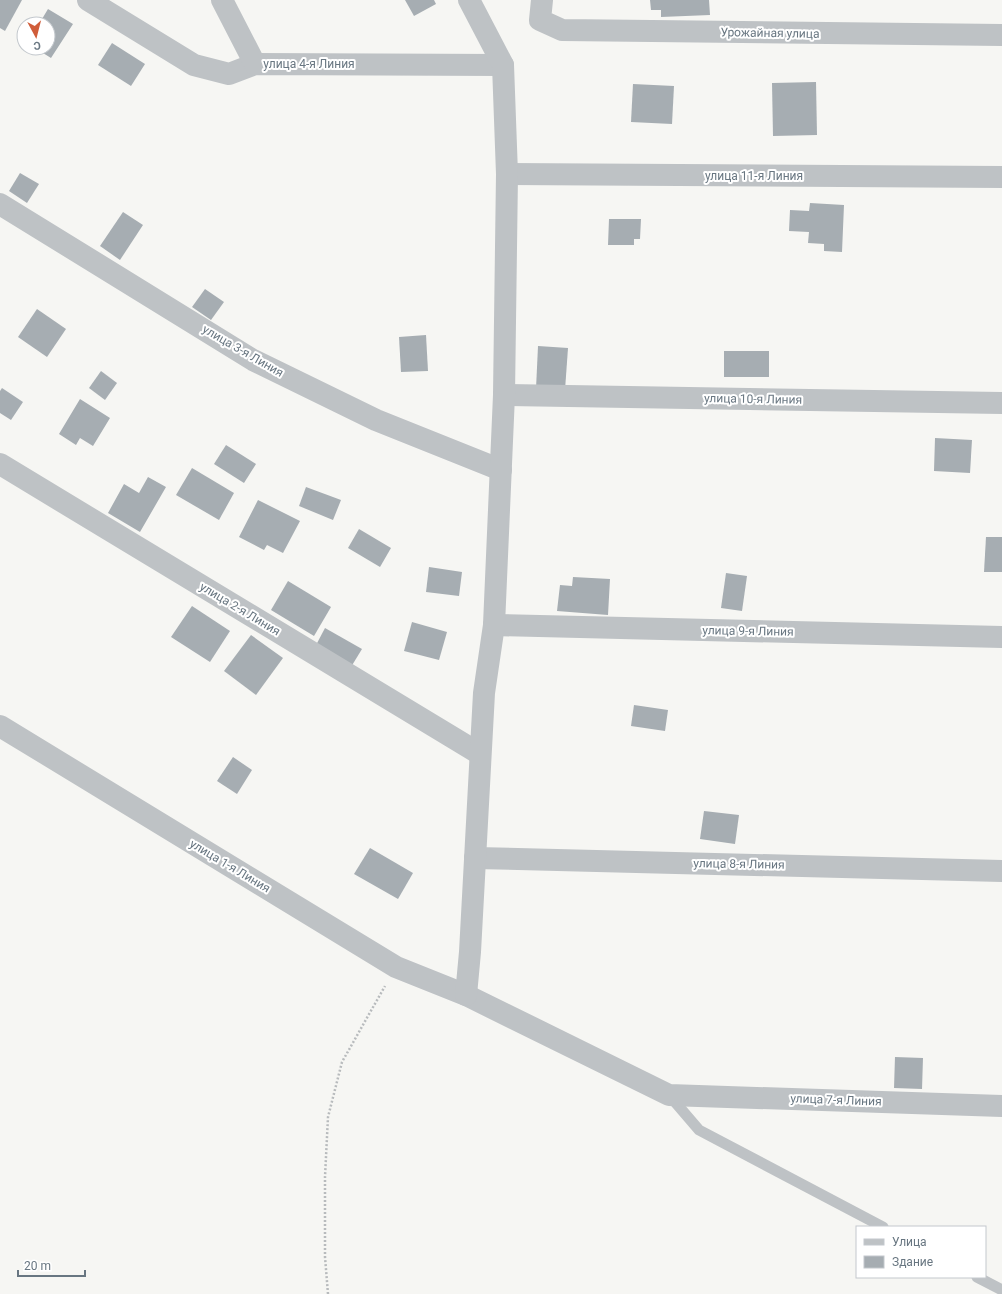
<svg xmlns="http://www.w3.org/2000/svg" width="1002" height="1294" viewBox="0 0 1002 1294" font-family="Roboto,sans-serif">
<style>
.building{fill:#a6adb2}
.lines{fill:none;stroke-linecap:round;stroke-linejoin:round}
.path{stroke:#b8bbbd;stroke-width:2.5;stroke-dasharray:2 2;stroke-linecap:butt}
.service{stroke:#bec2c5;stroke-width:11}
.minor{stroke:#bec2c5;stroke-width:22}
.labels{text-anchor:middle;stroke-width:4;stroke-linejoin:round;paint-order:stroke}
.street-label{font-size:12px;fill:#687681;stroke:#fff}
</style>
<rect width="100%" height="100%" fill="#f6f6f3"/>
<!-- building -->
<g class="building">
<path d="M0,0H22L5,31L0,28Z"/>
<path d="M405,0H434L436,4L414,16Z"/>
<path d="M650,0H709L710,15L661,17V10H651Z"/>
<path d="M48,9L73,24L51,58L35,48H48V24H39Z"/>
<path d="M112,43L145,64L131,86L98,65Z"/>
<path d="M816,82L817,135L773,136L772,83Z"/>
<path d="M633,84L674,86L672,124L631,122Z"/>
<path d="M20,173L39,184L27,203L9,191Z"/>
<path d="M810,203L844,205L842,252L824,251V244L808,243L809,232L789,231L790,210L809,211Z"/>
<path d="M123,212L143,225L120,260L100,246Z"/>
<path d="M609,219H641L640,239H634V245H608Z"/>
<path d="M205,289L224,302L211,320L192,307Z"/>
<path d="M37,309L66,329L47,357L18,337Z"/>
<path d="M426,335L428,371L401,372L399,337Z"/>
<path d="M538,346L568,348L565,390L536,389Z"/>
<rect x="724" y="351" width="45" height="26"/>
<path d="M101,371L117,383L105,400L89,388Z"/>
<path d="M2,388L23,402L11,420L0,413V391Z"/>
<path d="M80,399L110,418L93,446L80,438L76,445L59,434Z"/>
<path d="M935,438L972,440L970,473L934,471Z"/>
<path d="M226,445L256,464L244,483L214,464Z"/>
<path d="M192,468L234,493L219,520L176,495Z"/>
<path d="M148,477L166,487L140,532L108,513L124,484L139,493Z"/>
<path d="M306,487L341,500L333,520L299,506Z"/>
<path d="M258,500L300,521L283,553L267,545L264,550L239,537Z"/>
<path d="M359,529L391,548L380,567L348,548Z"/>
<path d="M986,537H1002V572H984Z"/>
<path d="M429,567L462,572L459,596L426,592Z"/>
<path d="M726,573L747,576L742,611L721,608Z"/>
<path d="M573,577L610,579L608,615L557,611L560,585L572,586Z"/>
<path d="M288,581L331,607L314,636L271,610Z"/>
<path d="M192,606L230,631L210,662L171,637Z"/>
<path d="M412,622L447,632L439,660L404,651Z"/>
<path d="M325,628L362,649L351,667L315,647Z"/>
<path d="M251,635L283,658L256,695L224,671Z"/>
<path d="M634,705L668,710L665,731L631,726Z"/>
<path d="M233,757L252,770L237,794L217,781Z"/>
<path d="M704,811L739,815L735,844L700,839Z"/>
<path d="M370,848L413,873L398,899L354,874Z"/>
<path d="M895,1057L923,1058L922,1089L894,1088Z"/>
</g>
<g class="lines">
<!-- path -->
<path class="path" d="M328,1294L325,1257V1177L328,1117L342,1062L385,986"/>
<!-- service -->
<g class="service">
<path d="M669,1095L699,1130L883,1227"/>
<path d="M977,1277L1002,1290"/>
</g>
<!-- minor -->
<g class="minor">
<path d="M88,0L194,65L229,74L255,64L503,65"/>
<path d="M222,0L255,64"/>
<path d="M542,0L540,20L562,30L1002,35"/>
<path d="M507,174L1002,177"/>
<path d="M0,204L253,360L376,420L501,470"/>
<path d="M504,395L1002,403"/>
<path d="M0,464L480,754"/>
<path d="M494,625L1002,637"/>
<path d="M0,726L396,967L466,995L669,1095L1002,1106"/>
<path d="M475,858L1002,871"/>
<path d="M466,995L470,952L484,693L494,625L504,395L507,174L503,65L469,0"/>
</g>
</g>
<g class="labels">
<!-- street labels -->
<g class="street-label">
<text transform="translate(770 33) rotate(1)" y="4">Урожайная улица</text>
<text x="309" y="68">улица 4-я Линия</text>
<text x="754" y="180">улица 11-я Линия</text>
<text transform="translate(243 351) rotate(30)" y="4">улица 3-я Линия</text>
<text transform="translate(753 399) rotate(1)" y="4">улица 10-я Линия</text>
<text transform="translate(240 609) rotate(31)" y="4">улица 2-я Линия</text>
<text transform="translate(748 631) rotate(1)" y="4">улица 9-я Линия</text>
<text transform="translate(739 864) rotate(1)" y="4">улица 8-я Линия</text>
<text transform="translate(230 866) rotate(31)" y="4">улица 1-я Линия</text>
<text transform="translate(836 1100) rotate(2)" y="4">улица 7-я Линия</text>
</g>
</g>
<!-- legend -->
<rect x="856" y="1226" width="130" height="52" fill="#ffffff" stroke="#c3c8cd"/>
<rect x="864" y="1239" width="20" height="6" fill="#bec2c5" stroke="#c3c8cd"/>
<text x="892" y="1246" font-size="12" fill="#687681">Улица</text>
<rect x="864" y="1256" width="20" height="12" fill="#a6adb2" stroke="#c3c8cd"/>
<text x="892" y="1266" font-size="12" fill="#687681">Здание</text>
<!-- north arrow -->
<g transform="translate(36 36) rotate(173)"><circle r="19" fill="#ffffff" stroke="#c3c8cd"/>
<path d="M0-3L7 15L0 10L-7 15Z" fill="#d05d3a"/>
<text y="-6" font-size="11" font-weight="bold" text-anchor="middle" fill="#687681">С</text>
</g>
<!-- scale -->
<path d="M18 1270v6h67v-6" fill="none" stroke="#687681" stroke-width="2"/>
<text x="24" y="1270" font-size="12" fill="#687681" stroke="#ffffff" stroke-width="3" paint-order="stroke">20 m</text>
</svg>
